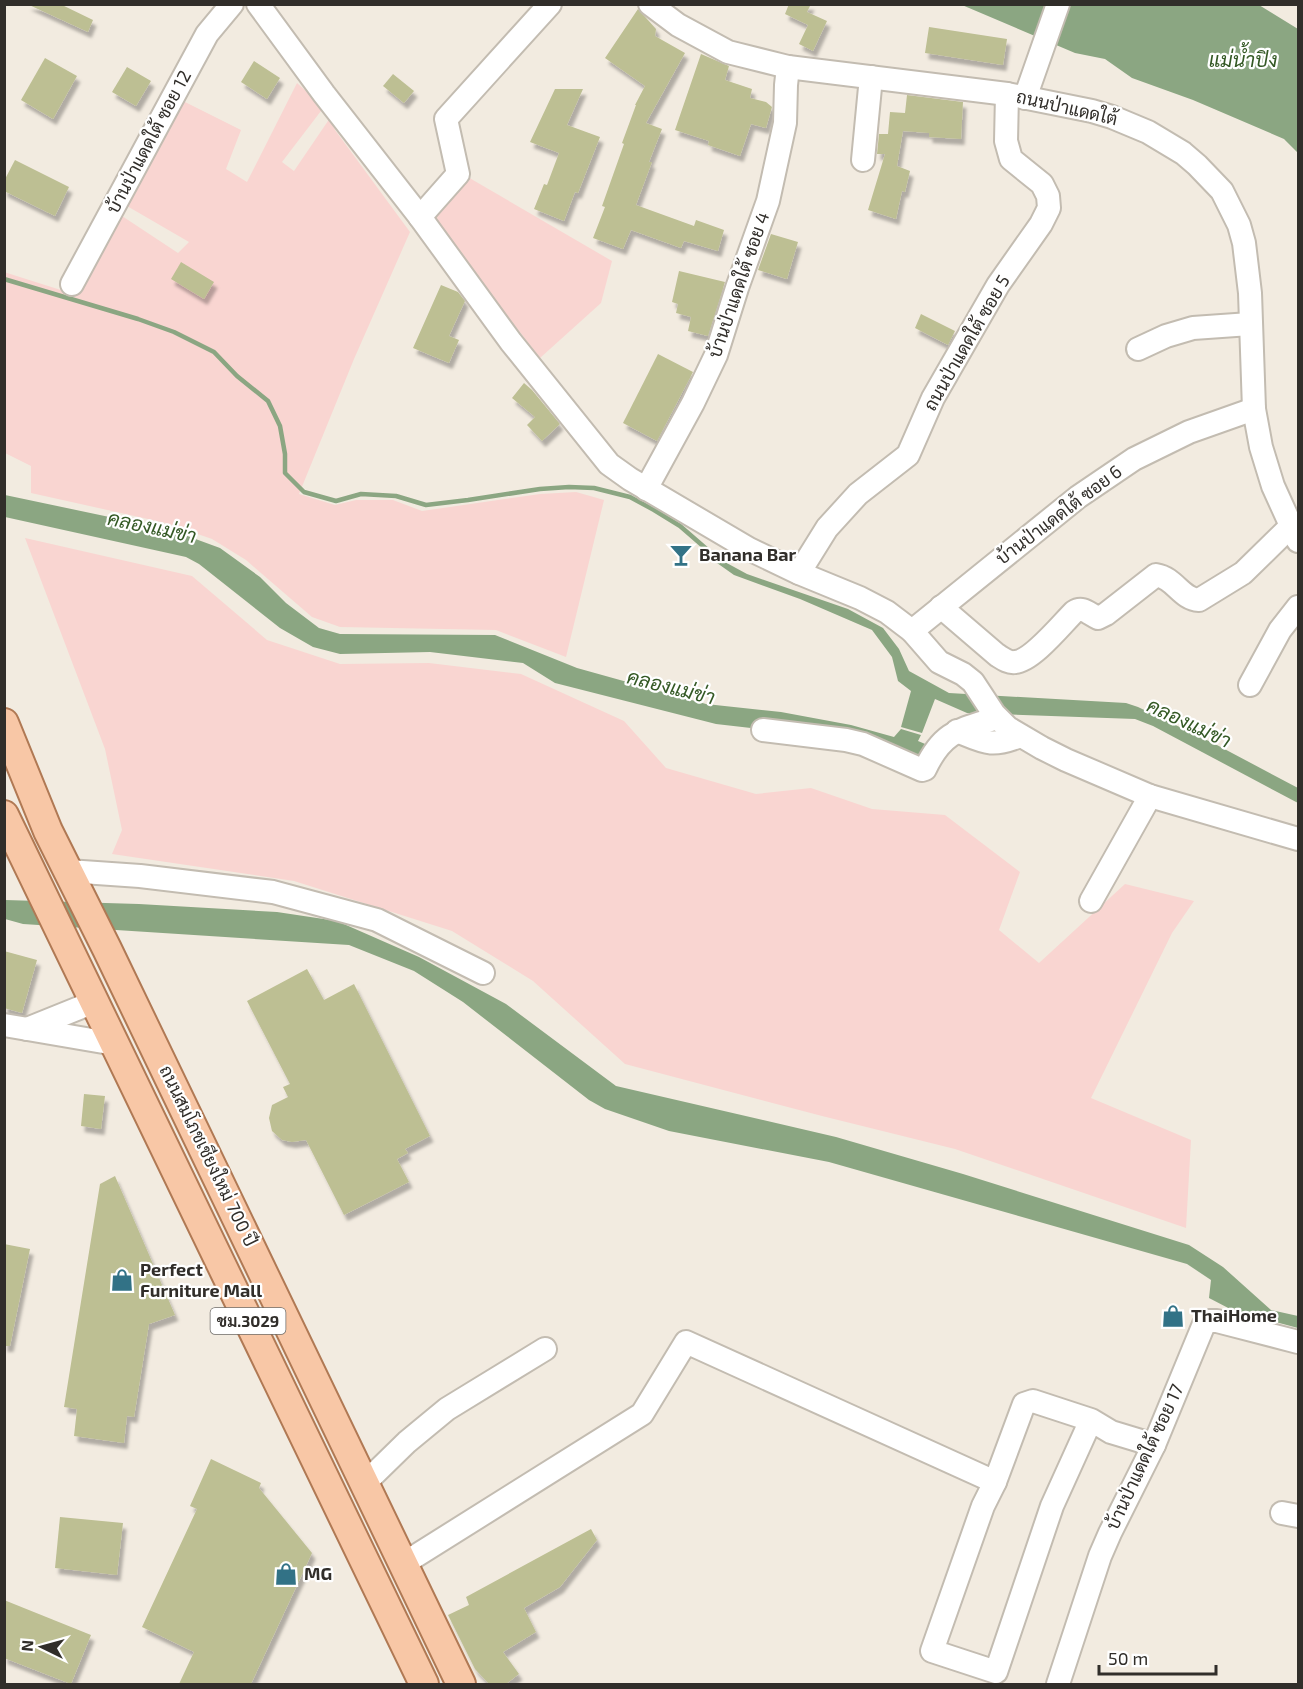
<svg xmlns="http://www.w3.org/2000/svg" width="1303" height="1689" viewBox="0 0 1303 1689" font-family="'Exo 2',Sarabun,sans-serif">
<style>
.green{fill:#f9d5d1}
.water{fill:#8ba682}
.lines{fill:none;stroke-linecap:round;stroke-linejoin:round}
.stream{stroke:#8ba682;stroke-width:4.5}
.building{fill:#bdbf93;filter:url(#shadow)}
.minor-casing{stroke:#c3bcb1;stroke-width:26}
.major-casing{stroke:#b07954;stroke-width:32}
.minor{stroke:#fff;stroke-width:22}
.major{stroke:#f8c7a6;stroke-width:28}
.labels{text-anchor:middle;stroke-width:4.5;stroke-linejoin:round;paint-order:stroke}
.shield{fill:#fff;stroke:#6f6d6a;stroke-width:1.5}
.shield-label{font-size:16px;font-weight:bold;fill:#312e2a}
.street-label{font-size:18px;fill:#312e2a;stroke:#fff}
.poi-label{font-size:18px;font-weight:bold;fill:#312e2a;stroke:#fff;text-anchor:start}
.water-label{font-size:20px;font-style:italic;fill:#345925;stroke:#fff}
</style>
<defs>
<filter id="shadow"><feDropShadow dx="3.5" dy="6" stdDeviation="1.5" flood-color="#0004"/></filter>
</defs>
<rect width="100%" height="100%" fill="#f2ebe0"/>
<!-- green -->
<g class="green">
<path d="M297,83L324,107L282,162L294,171L330,118L335,130L410,232L354,359L299,494L335,505L356,500H393L422,511L540,494L576,492L604,500L566,657L496,630L340,627L312,617L246,560L212,539L166,523L31,493V466L5,453L4,272L67,292L122,216L178,253L189,242L127,206L183,101L241,130L226,169L247,182Z"/>
<path d="M466,176L612,261L601,303L540,358L432,219Z"/>
<path d="M25,538L192,576L267,640L340,664L429,663L521,674L624,721L666,768L756,794L811,788L872,809L945,815L1020,872L999,930L1039,963L1125,884L1194,901L1172,933L1091,1098L1191,1140L1186,1228L955,1149L822,1116L625,1064L533,981L452,931L294,881L112,854L122,830L105,749Z"/>
</g>
<!-- water -->
<g class="water">
<path d="M962,5H1259L1298,29V153L1284,139L1193,100L1132,78L1105,59L1075,53Z"/>
<path d="M5,495L171,530L220,548L260,577L286,603L319,628L340,634L495,635L577,668L706,704L781,712L851,725L894,737L901,729L921,735L918,741L930,746L918,767L803,734L716,724L555,683L523,663L430,652L340,654L313,647L280,628L199,564L186,557L5,517Z"/>
<path d="M723,561L747,574L848,609L883,628L899,649L909,671L949,693L1126,703L1138,707L1215,744L1298,788V803L1153,726L1135,719L967,713L935,699L922,733L901,727L911,691L898,681L892,657L872,630L800,599L734,575L717,563Z"/>
<path d="M5,900L139,904L277,912L337,921L419,957L506,1004L616,1086L836,1137L963,1174L1189,1245L1223,1267L1271,1310L1298,1316V1328L1234,1311L1209,1298L1211,1280L1187,1264L829,1162L669,1131L605,1109L589,1100L463,1002L414,971L349,945L23,924L5,919Z"/>
</g>
<g class="lines">
<!-- stream -->
<path class="stream" d="M4,279L138,319L174,332L214,352L237,376L268,401L280,426L285,454V473L304,492L336,501L361,494L396,496L426,505L468,500L540,489L569,487L594,488L630,497L654,510L680,526L725,565"/>
</g>
<!-- building -->
<g class="building">
<path d="M27,4H60L93,20L88,32Z"/>
<path d="M789,4H811L807,12L827,21L813,51L799,44L808,25L785,14Z"/>
<path d="M638,9L656,29L655,36L685,53L646,123L662,129L649,162H652L636,205L694,226L696,220L724,230L718,251L684,241L681,248L631,230L623,249L593,238L605,207L602,206L624,144L622,143L636,105H635L645,86L605,58Z"/>
<path d="M929,27L1007,39L1003,65L925,53Z"/>
<path d="M701,54L729,66L725,80L752,89L750,98L766,102L772,107L766,128L751,124L740,156L708,145L709,141L675,130Z"/>
<path d="M45,58L77,76L53,119L21,100Z"/>
<path d="M254,61L280,78L267,99L241,82Z"/>
<path d="M127,67L151,81L136,106L112,92Z"/>
<path d="M393,74L414,91L404,103L383,86Z"/>
<path d="M555,89H583L567,125L600,137L578,193L575,192L564,221L534,209L544,184L547,185L559,153L530,142Z"/>
<path d="M907,95L963,102L961,139L929,137V133L903,131L897,166L910,171L905,192L902,191L896,219L868,210L885,154H877L879,134H888L890,112L905,113Z"/>
<path d="M15,160L69,187L55,216L4,191V181Z"/>
<path d="M771,234L798,242L787,279L758,270Z"/>
<path d="M181,262L214,282L204,299L171,279Z"/>
<path d="M679,271L725,282L708,336L688,331L691,317L676,313L678,304L672,302Z"/>
<path d="M441,285L458,292L465,301L449,336L459,340L449,363L413,348Z"/>
<path d="M921,314L955,331L948,345L915,328Z"/>
<path d="M658,354L693,372L657,441L623,423Z"/>
<path d="M524,383L532,390L560,424L542,441L527,425L535,417L512,398Z"/>
<path d="M4,951L37,960L22,1013L4,1008Z"/>
<path d="M307,969L324,1000L354,984L430,1136L405,1149L408,1153L397,1159L409,1182L344,1215L306,1140L292,1142L282,1140L272,1131L269,1118L272,1105L288,1097L283,1087L290,1084L247,1001Z"/>
<path d="M84,1094L105,1096L101,1129L81,1126Z"/>
<path d="M115,1176L175,1315L149,1324L134,1417L127,1416L124,1443L74,1436L77,1409L64,1407L100,1184Z"/>
<path d="M4,1244L30,1249L10,1346H4Z"/>
<path d="M211,1459L261,1483L259,1488L312,1553L251,1684H179L194,1652L142,1627L197,1509L190,1506Z"/>
<path d="M60,1517L123,1523L117,1575L55,1568Z"/>
<path d="M591,1529L597,1540L560,1587L524,1608L536,1632L503,1652L519,1674L506,1684H489L475,1669L448,1615L469,1605L466,1597Z"/>
<path d="M4,1600L91,1635L71,1684L4,1658Z"/>
</g>
<g class="lines">
<!-- minor casing -->
<g class="minor-casing">
<g id="minor">
<path d="M258,4L324,94L420,217L511,342L609,464L630,479L749,549L799,573L860,598L887,612L912,631L939,662L963,674L973,682L994,714L1008,728L1042,748L1066,760L1150,796L1298,839"/>
<path d="M650,4L678,25L728,52L788,67L1007,94L1092,111L1112,117L1148,132L1183,153L1197,165L1222,191L1239,225L1244,243L1250,293L1254,409L1261,447L1273,486L1298,541"/>
<path d="M1025,98L1058,4"/>
<path d="M863,160L871,77"/>
<path d="M420,217L458,174L446,119L550,4"/>
<path d="M72,284L207,34L232,4"/>
<path d="M1138,349L1166,336L1193,328L1250,324"/>
<path d="M646,489L693,403L716,355L737,288L768,201L785,123L786,85L788,67"/>
<path d="M799,573L827,528L858,494L908,455L933,398L998,285L1041,224L1049,208L1048,196L1042,184L1011,159L1006,141L1007,94"/>
<path d="M941,607L997,655C1002,658 1008,663 1015,662C1032,661 1061,625 1074,612C1083,606 1089,614 1098,618L1106,614L1156,575C1175,578 1181,599 1199,600L1243,573L1290,527"/>
<path d="M912,631L1078,497L1134,459L1189,432L1254,409"/>
<path d="M1250,685L1280,630L1298,607"/>
<path d="M763,730L846,740L863,744L922,770L925,769C943,731 959,730 997,718"/>
<path d="M957,731C984,742 991,748 1020,736"/>
<path d="M68,871L140,876L273,892L377,920L483,973"/>
<path d="M1091,901L1150,796"/>
<path d="M4,1025L115,1044"/>
<path d="M27,1029L94,1002"/>
<path d="M1091,1420L1052,1506L996,1672L932,1651L983,1506L995,1482L1024,1404L1033,1401L1091,1420L1111,1432L1154,1445"/>
<path d="M365,1483L407,1442L447,1409L545,1349"/>
<path d="M1282,1513L1298,1516"/>
<path d="M403,1564L642,1414L686,1342L995,1482"/>
<path d="M1058,1684L1100,1556L1110,1533L1154,1445L1204,1324L1209,1321H1217L1298,1342"/>
</g>
</g>
<!-- major casing -->
<g class="major-casing">
<g id="major">
<path d="M4,723L48,831L107,949L461,1684"/>
<path d="M4,815L424,1684"/>
</g>
</g>
<!-- minor -->
<use href="#minor" class="minor"/>
<!-- major -->
<use href="#major" class="major"/>
</g>
<!-- icons -->
<defs>
<g id="bar-bare" transform="scale(1.8)"><path d="M-6-5H6L.8 .8V4.5H3.5V6h-7V4.5H-.8V.8Z" fill="#327286" stroke="#fff" stroke-width="2.5" paint-order="stroke"/></g>
<g id="shop-bare" transform="scale(1.8)"><path d="M-5-2.5h2.3a2.7 3.5 0 0 1 5.4 0H5L5.5 6h-11ZM-1.5-2.5h3a1.5 2.3 0 0 0-3 0Z" fill="#327286" stroke="#fff" stroke-width="2.5" paint-order="stroke"/></g>
</defs>
<g fill-rule="evenodd">
<use href="#bar-bare" x="681" y="555"/>
<use href="#shop-bare" x="122" y="1280"/>
<use href="#shop-bare" x="1173" y="1316"/>
<use href="#shop-bare" x="286" y="1574"/>
</g>
<g class="labels">
<!-- shield labels -->
<rect class="shield" x="210.5" y="1308" width="75" height="26" rx="4.5"/>
<g class="shield-label">
<text x="248" y="1327">ชม.3029</text>
</g>
<!-- street labels -->
<g class="street-label">
<text transform="translate(1067 108) rotate(13)" y="6">ถนนป่าแดดใต้</text>
<text transform="translate(149 142) rotate(-62)" y="6">บ้านป่าแดดใต้ ซอย 12</text>
<text transform="translate(739 285) rotate(-71)" y="6">บ้านป่าแดดใต้ ซอย 4</text>
<text transform="translate(967 343) rotate(-60)" y="6">ถนนป่าแดดใต้ ซอย 5</text>
<text transform="translate(1059 515) rotate(-37)" y="6">บ้านป่าแดดใต้ ซอย 6</text>
<text transform="translate(208 1156) rotate(64)" y="6">ถนนสมโภชเชียงใหม่ 700 ปี</text>
<text transform="translate(1145 1457) rotate(-65)" y="6">บ้านป่าแดดใต้ ซอย 17</text>
</g>
<!-- poi labels -->
<g class="poi-label">
<text x="699" y="561">Banana Bar</text>
<text x="140" y="1276">Perfect<tspan x="140" dy="21">Furniture Mall</tspan></text>
<text x="1191" y="1322">ThaiHome</text>
<text x="304" y="1580">MG</text>
</g>
<!-- water labels -->
<g class="water-label">
<text x="1243" y="67">แม่น้ำปิง</text>
<text transform="translate(152 527) rotate(12)" y="7">คลองแม่ข่า</text>
<text transform="translate(671 687) rotate(14)" y="7">คลองแม่ข่า</text>
<text transform="translate(1189 723) rotate(25)" y="7">คลองแม่ข่า</text>
</g>
</g>
<!-- border -->
<rect width="1303" height="1689" fill="none" stroke="#312e2a" stroke-width="12"/>
<!-- north arrow -->
<g transform="translate(42 1647) rotate(275)" stroke="#ffffff" stroke-width="4.5" paint-order="stroke">
<path d="M0-4.5L10 22L0 15L-10 22Z" fill="#312e2a"/>
<text y="-9" font-size="16" font-weight="bold" text-anchor="middle" fill="#312e2a">N</text>
</g>
<!-- scale -->
<path d="M1099 1665v9h117v-9" fill="none" stroke="#312e2a" stroke-width="3"/>
<text x="1108" y="1665" font-size="18" fill="#312e2a" stroke="#ffffff" stroke-width="4.5" paint-order="stroke">50 m</text>
</svg>
